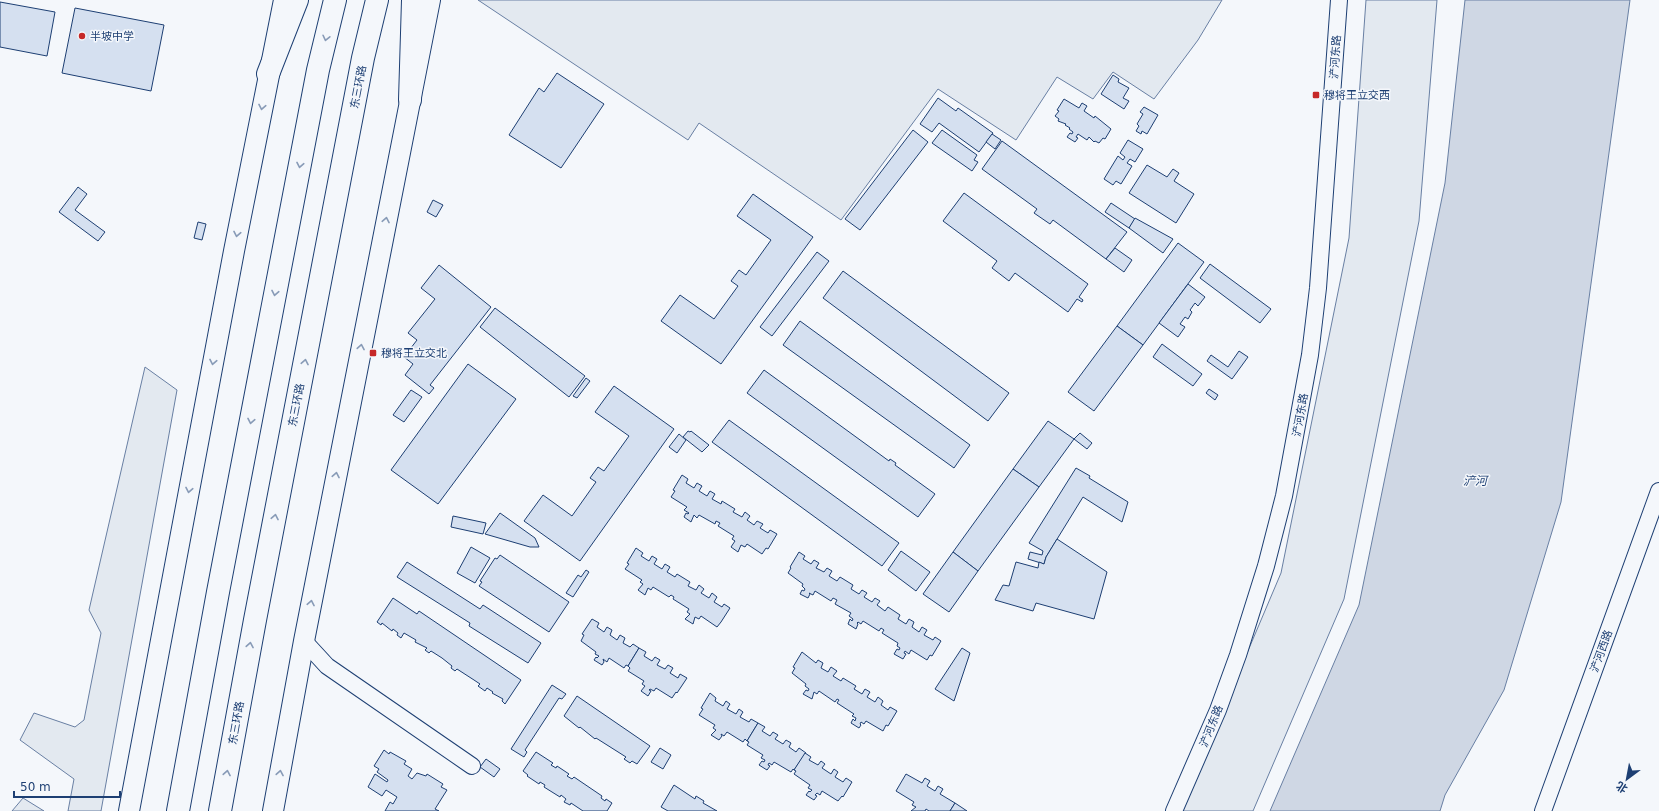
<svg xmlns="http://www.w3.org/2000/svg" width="1659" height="811" viewBox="0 0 1659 811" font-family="'DejaVu Sans','Noto Sans SC',sans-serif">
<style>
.green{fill:#e3e9f0;stroke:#687fa3}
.water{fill:#cfd7e4;stroke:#687fa3}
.building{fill:#d5e0f0;stroke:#1d3f73}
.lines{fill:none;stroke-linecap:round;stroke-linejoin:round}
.minor-casing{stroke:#1d3f73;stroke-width:18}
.major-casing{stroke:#1d3f73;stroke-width:22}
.highway-casing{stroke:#1d3f73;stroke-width:24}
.minor{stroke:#f4f7fb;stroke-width:16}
.major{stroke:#f4f7fb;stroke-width:20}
.highway{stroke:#f4f7fb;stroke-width:22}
.oneway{stroke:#889bb7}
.poi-dot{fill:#c62828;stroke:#f4f7fb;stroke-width:1.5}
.labels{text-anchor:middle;stroke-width:3;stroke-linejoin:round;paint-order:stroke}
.poi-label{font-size:11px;fill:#1d3f73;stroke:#f4f7fb;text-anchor:start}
.street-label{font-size:11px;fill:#1d3f73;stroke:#f4f7fb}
.water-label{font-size:12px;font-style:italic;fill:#1d3f73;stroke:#f4f7fb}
</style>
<rect width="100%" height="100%" fill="#f4f7fb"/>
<!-- green -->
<g class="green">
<path d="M478,0H1222L1198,40L1154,99L1113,72L1093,99L1057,77L1016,140L938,89L841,220L699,123L688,140Z"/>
<path d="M1366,0H1437L1419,221L1344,599L1253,811H1180L1281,573L1349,238Z"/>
<path d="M145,367L177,390L101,811H68L74,779L20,740L34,713L75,727L84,720L101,633L89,610Z"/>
<path d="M23,798L44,811H12Z"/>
</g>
<!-- water -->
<path class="water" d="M1465,0H1630L1561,502L1504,690L1445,795L1440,811H1270L1359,605L1445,183Z"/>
<!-- building -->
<g class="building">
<path d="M0,2L55,12L47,56L0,47Z"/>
<path d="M75,8L164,25L151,91L62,73Z"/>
<path d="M557,73L604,104L561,168L509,135L539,88L544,92Z"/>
<path d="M1113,75L1119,79L1118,82L1129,88L1123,98L1129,101L1124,109L1101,94Z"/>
<path d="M938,98L956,111L958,108L993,133L979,152L939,123L932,132L920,124Z"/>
<path d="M1064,99L1079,108L1082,103L1087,106L1084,111L1094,118L1095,116L1111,129L1105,139L1103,138L1099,143L1095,141L1094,142L1089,137L1087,140L1078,134L1076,137L1078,138L1075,142L1067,137L1070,133L1072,134L1073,132L1069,129L1070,128L1065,125L1066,124L1058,121L1059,119L1055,116L1059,111L1057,110Z"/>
<path d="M1144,107L1158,115L1147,134L1142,131L1141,134L1136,131L1139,126L1137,124L1143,114L1140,112Z"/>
<path d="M913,130L928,142L860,230L845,219Z"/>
<path d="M942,130L977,155L974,160L978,162L972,171L932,143Z"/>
<path d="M992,134L1001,140L995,149L986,142Z"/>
<path d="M1128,140L1143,149L1135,162L1130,159L1127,163L1132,166L1121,184L1116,181L1113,185L1104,179L1118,156L1123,160L1125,157L1120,153Z"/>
<path d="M1002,141L1127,232L1106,259L1053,220L1050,224L1034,213L1037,209L982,169Z"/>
<path d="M1147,165L1167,177L1173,169L1179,173L1174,181L1194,194L1176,223L1129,193Z"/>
<path d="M78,187L87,194L75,210L105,232L98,241L59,212Z"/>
<path d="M964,193L1088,284L1079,297L1083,300L1082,302L1077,299L1068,312L1015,273L1009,281L992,268L997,261L943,221Z"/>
<path d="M753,194L813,237L721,364L661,321L680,295L714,319L738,286L731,281L739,270L746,275L771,240L737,216Z"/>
<path d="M433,200L443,205L436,217L427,212Z"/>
<path d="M1111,203L1135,219L1129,228L1105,212Z"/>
<path d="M1135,218L1173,239L1163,253L1129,228Z"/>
<path d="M198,222L206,224L202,240L194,238Z"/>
<path d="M1178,243L1204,262L1143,345L1117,326Z"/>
<path d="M1115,248L1132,260L1124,272L1106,259Z"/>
<path d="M817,252L829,261L772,336L760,327Z"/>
<path d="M1210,264L1271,309L1260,323L1200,278Z"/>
<path d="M439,265L491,307L430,385L434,388L429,394L405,375L413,364L404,357L417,340L408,333L435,299L421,288Z"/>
<path d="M843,271L1009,393L988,421L823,298Z"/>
<path d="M1188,284L1205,297L1198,306L1195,303L1190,310L1192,312L1188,319L1185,317L1180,324L1185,327L1178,337L1159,323Z"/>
<path d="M495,308L585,376L569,397L480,327Z"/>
<path d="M800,321L970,445L954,468L783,345Z"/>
<path d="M1117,326L1143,345L1094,411L1068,392Z"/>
<path d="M1162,344L1202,374L1193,386L1153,357Z"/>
<path d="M1239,351L1248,357L1232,379L1207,361L1211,355L1228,367Z"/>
<path d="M468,364L516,399L438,504L391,470Z"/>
<path d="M764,370L889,461L890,459L896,463L895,465L935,494L918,517L747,393Z"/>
<path d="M586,378L590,381L577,398L573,396Z"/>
<path d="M614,386L674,429L580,561L524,521L543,495L572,516L596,482L590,478L598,467L604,471L629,436L595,412Z"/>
<path d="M1209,389L1218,395L1215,400L1206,393Z"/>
<path d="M411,390L422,397L404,422L393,415Z"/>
<path d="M729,420L899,543L882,566L712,442Z"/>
<path d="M1048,421L1074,439L1039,487L1013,469Z"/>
<path d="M688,431L690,432L691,431L709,445L702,452L683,437Z"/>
<path d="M1080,433L1092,443L1087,449L1074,439Z"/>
<path d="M679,434L686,440L677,453L669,447Z"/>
<path d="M1076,468L1090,476L1089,478L1128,502L1122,522L1083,497L1046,557L1044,564L1028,559L1030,552L1042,555L1043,551L1029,543Z"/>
<path d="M1013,469L1039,487L978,571L953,552Z"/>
<path d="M682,475L688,479L686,483L694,488L697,483L702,486L699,491L707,496L710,491L715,494L712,499L721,504L722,501L735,509L733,512L742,517L745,512L750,516L747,520L754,525L757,521L763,524L760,528L768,533L770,530L777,534L768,549L766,548L762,554L747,544L745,547L741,545L738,552L731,547L735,541L732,539L734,536L718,526L720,523L716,521L715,524L699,515L697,518L694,515L691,522L684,517L686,513L688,514L689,513L684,510L687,507L671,497L675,491L673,490Z"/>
<path d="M500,513L535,538L539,547H530L485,534Z"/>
<path d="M453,516L486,523L483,534L451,527Z"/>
<path d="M1057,539L1107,572L1094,619L1036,603L1033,611L995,600L1003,585L1009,586L1016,562L1038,568L1039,562L1044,564L1046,557Z"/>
<path d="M471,547L490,558L475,583L457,573Z"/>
<path d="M636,548L643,553L641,556L649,561L652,556L657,559L654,564L662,569L665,564L670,567L667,572L675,577L677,574L690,582L688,586L696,590L699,585L704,589L701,593L709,598L712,593L717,597L714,602L722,607L724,604L730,608L721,622L717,627L701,616L699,619L695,617L693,624L685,619L690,614L687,612L689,609L673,599L674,597L671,595L669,597L653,587L651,590L648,588L645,595L638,590L643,584L640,582L642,580L625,569L629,564L627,563Z"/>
<path d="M901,551L930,572L916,591L888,570Z"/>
<path d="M799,552L805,556L803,559L811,564L814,560L819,563L816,568L824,572L827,568L832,571L829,576L837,581L840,577L853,585L851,589L859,594L862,590L867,593L864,597L872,602L875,598L880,601L877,605L885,611L888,607L900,615L898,619L906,624L909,619L914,622L912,627L919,632L922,627L927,630L924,635L933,640L935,637L941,641L932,656L930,655L927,660L911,650L909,654L905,651L904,653L906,654L903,659L894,654L897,649L899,650L900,648L897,646L898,643L882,633L884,630L881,628L879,631L863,621L861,624L858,622L857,623L858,624L856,629L848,624L850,619L852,621L853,619L849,616L851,613L835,604L837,600L833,598L831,601L815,591L813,595L809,593L810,594L808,598L800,594L802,590L804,591L805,589L802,586L803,584L788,573L791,568L790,567Z"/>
<path d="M953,552L978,571L949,612L923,594Z"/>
<path d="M500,555L569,602L549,632L479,586L482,582L480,581L495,558L497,559Z"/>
<path d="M407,562L480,609L483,605L541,643L528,663L469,626L470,623L397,577Z"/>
<path d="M586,570L589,572L573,597L566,593L578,575L581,577Z"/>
<path d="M393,598L417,614L419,611L521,680L505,704L502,701L503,699L492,693L493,692L487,688L485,691L478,686L480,684L474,680L457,669L455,671L451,668L452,666L442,658L431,651L429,653L425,650L427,648L415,642L416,640L404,633L401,638L397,635L398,633L393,629L392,631L382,623L381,625L377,622Z"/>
<path d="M592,619L599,623L597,627L604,632L607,627L612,630L610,635L617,640L620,635L625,638L623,643L630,647L633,644L639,648L628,666L626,665L624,668L609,658L607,662L603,659L604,662L602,665L594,660L596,657L597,658L599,656L595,654L596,652L581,641L584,635L582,634Z"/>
<path d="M639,648L646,652L644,656L652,661L655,657L660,660L657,665L665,669L668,665L673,668L670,673L678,678L680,674L687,678L677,693L676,692L672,698L656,688L654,691L650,689L649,690L651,691L648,696L641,691L645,686L642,684L644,681L628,671L630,668L628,666Z"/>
<path d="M962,648L970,653L954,701L935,689Z"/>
<path d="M802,652L816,663L818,660L823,663L821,668L828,672L831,667L837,671L833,676L841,681L843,678L856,686L854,689L862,694L865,689L870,692L867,697L875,702L878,697L883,701L881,705L888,710L890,707L897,711L888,726L886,725L883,731L866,721L864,724L861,722L860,724L861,725L859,728L851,723L853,719L855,721L856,718L852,716L854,714L837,703L839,700L837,699L835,702L819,691L817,694L814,692L812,699L803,694L806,690L808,691L809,689L805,686L806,684L792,673L795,668L793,667Z"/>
<path d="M552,685L566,694L562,699L559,698L525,750L527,752L524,757L511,749Z"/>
<path d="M710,693L716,698L715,701L723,706L726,701L730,704L727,709L736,714L739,709L743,712L740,717L749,722L751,719L758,723L747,741L745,739L743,742L727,732L724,736L721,734L722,736L719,740L711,735L716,730L713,728L715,725L699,715L703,709L701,708Z"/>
<path d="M577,696L650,746L637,764L632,761L630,763L624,759L626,757L596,738L595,739L580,727L579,728L564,716Z"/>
<path d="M758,723L765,727L762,731L770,736L773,732L778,735L775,739L783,744L786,740L791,743L789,747L796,752L799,748L806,753L794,770L793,769L791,772L774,762L772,765L769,763L768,765L770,766L767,770L759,765L762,761L764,762L765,760L761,758L763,755L747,745L749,742L747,741Z"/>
<path d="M660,748L671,755L663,769L651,762Z"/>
<path d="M384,750L389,754L390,752L406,761L404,764L412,769L408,776L412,779L417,773L426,776L427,774L443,784L441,787L447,790L435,809L439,811H385L390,802L393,804L397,797L386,790L382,796L368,787L375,774L387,782L388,780L377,772L379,769L374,766Z"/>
<path d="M536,752L553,763L551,765L556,768L557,766L569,774L567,776L572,779L574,777L602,796L601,798L605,801L606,799L612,803L607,811H583L571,803L570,805L564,802L566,799L561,795L560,797L544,787L545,785L540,782L539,784L527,776L528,775L523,771Z"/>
<path d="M805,753L811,757L809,760L818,765L821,761L825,764L822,768L831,774L834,769L838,772L835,777L843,782L846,778L852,782L843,797L842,796L838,801L822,791L820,795L817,793L815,795L817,796L814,800L806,795L809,791L810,792L812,790L808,788L810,785L794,774L796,771L794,770Z"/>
<path d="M486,759L500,769L494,777L480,767Z"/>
<path d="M906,774L922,783L925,778L930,781L927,786L935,791L938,786L943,789L940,794L955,803L950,811H929L926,809L925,811H911L916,807L912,805L914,802L896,791Z"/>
<path d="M674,785L695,799L696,796L704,801L703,803L717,811H668L661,807Z"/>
<path d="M955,803L967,811H950Z"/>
</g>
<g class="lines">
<!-- minor casing -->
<g class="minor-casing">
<g id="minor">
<path d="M304,641L327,666L472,766"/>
<path d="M1174,811L1218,710L1238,655L1266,566L1284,496L1310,355L1318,288L1339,0"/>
<path d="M1543,811L1659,491"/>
</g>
</g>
<!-- major casing -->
<g class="major-casing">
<g id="major">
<path d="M129,811L234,251L284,0"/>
<path d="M273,811L304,641L430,0"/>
</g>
</g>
<!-- highway casing -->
<g class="highway-casing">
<g id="highway">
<path d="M268,74L297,0"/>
<path d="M410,100L413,0"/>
<path d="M178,811L218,592L318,70L335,0"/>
<path d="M220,811L255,620L363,58L377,0"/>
</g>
</g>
<!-- minor -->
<use href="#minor" class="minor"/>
<!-- major -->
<use href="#major" class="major"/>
<!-- highway -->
<use href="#highway" class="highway"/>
</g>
<!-- one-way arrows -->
<defs><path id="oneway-chevron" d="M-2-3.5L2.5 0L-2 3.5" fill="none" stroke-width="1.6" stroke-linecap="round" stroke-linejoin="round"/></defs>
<g class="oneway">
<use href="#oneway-chevron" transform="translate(326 38) rotate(103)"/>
<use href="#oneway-chevron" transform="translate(262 107) rotate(101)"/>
<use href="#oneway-chevron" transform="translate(300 165) rotate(101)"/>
<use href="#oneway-chevron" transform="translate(386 220) rotate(-79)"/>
<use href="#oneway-chevron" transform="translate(237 234) rotate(101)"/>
<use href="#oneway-chevron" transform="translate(275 293) rotate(101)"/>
<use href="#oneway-chevron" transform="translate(361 347) rotate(-80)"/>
<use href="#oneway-chevron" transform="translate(213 362) rotate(101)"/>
<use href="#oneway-chevron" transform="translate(305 362) rotate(-79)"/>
<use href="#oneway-chevron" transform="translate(251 421) rotate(101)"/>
<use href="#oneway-chevron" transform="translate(336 475) rotate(-79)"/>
<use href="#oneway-chevron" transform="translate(189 490) rotate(101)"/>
<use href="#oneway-chevron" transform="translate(275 517) rotate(-79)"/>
<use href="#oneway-chevron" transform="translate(311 603) rotate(-79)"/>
<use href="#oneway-chevron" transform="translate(250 645) rotate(-80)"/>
<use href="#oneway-chevron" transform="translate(227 773) rotate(-80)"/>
<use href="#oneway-chevron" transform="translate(280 773) rotate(-80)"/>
</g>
<!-- markers -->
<g class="poi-dot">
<circle cx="82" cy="36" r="4"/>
<rect x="1312" y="91" width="8" height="8" rx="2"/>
<rect x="369" y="349" width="8" height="8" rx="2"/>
</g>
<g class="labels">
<!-- poi labels -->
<g class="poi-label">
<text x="90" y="40">半坡中学</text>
<text x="1324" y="99">穆将王立交西</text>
<text x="381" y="357">穆将王立交北</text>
</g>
<!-- street labels -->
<g class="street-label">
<text transform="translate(1335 57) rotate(-86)" y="4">浐河东路</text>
<text transform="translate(358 87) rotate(-79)" y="4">东三环路</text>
<text transform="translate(296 405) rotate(-79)" y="4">东三环路</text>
<text transform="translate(1300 415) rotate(-80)" y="4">浐河东路</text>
<text transform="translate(1601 651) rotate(-70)" y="4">浐河西路</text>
<text transform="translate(236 723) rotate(-80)" y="4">东三环路</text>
<text transform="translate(1211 726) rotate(-68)" y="4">浐河东路</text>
</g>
<!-- water labels -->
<g class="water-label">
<text x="1475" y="485">浐河</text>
</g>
</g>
<!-- north arrow -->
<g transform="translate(1627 779) rotate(212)" stroke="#f4f7fb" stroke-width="3" paint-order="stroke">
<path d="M0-3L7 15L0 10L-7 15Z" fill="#1d3f73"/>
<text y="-6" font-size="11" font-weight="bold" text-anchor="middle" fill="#1d3f73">北</text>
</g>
<!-- scale -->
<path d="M14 791v6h106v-6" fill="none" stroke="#1d3f73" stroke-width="2"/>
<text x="20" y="791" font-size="12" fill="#1d3f73" stroke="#f4f7fb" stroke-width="3" paint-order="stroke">50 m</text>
</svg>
